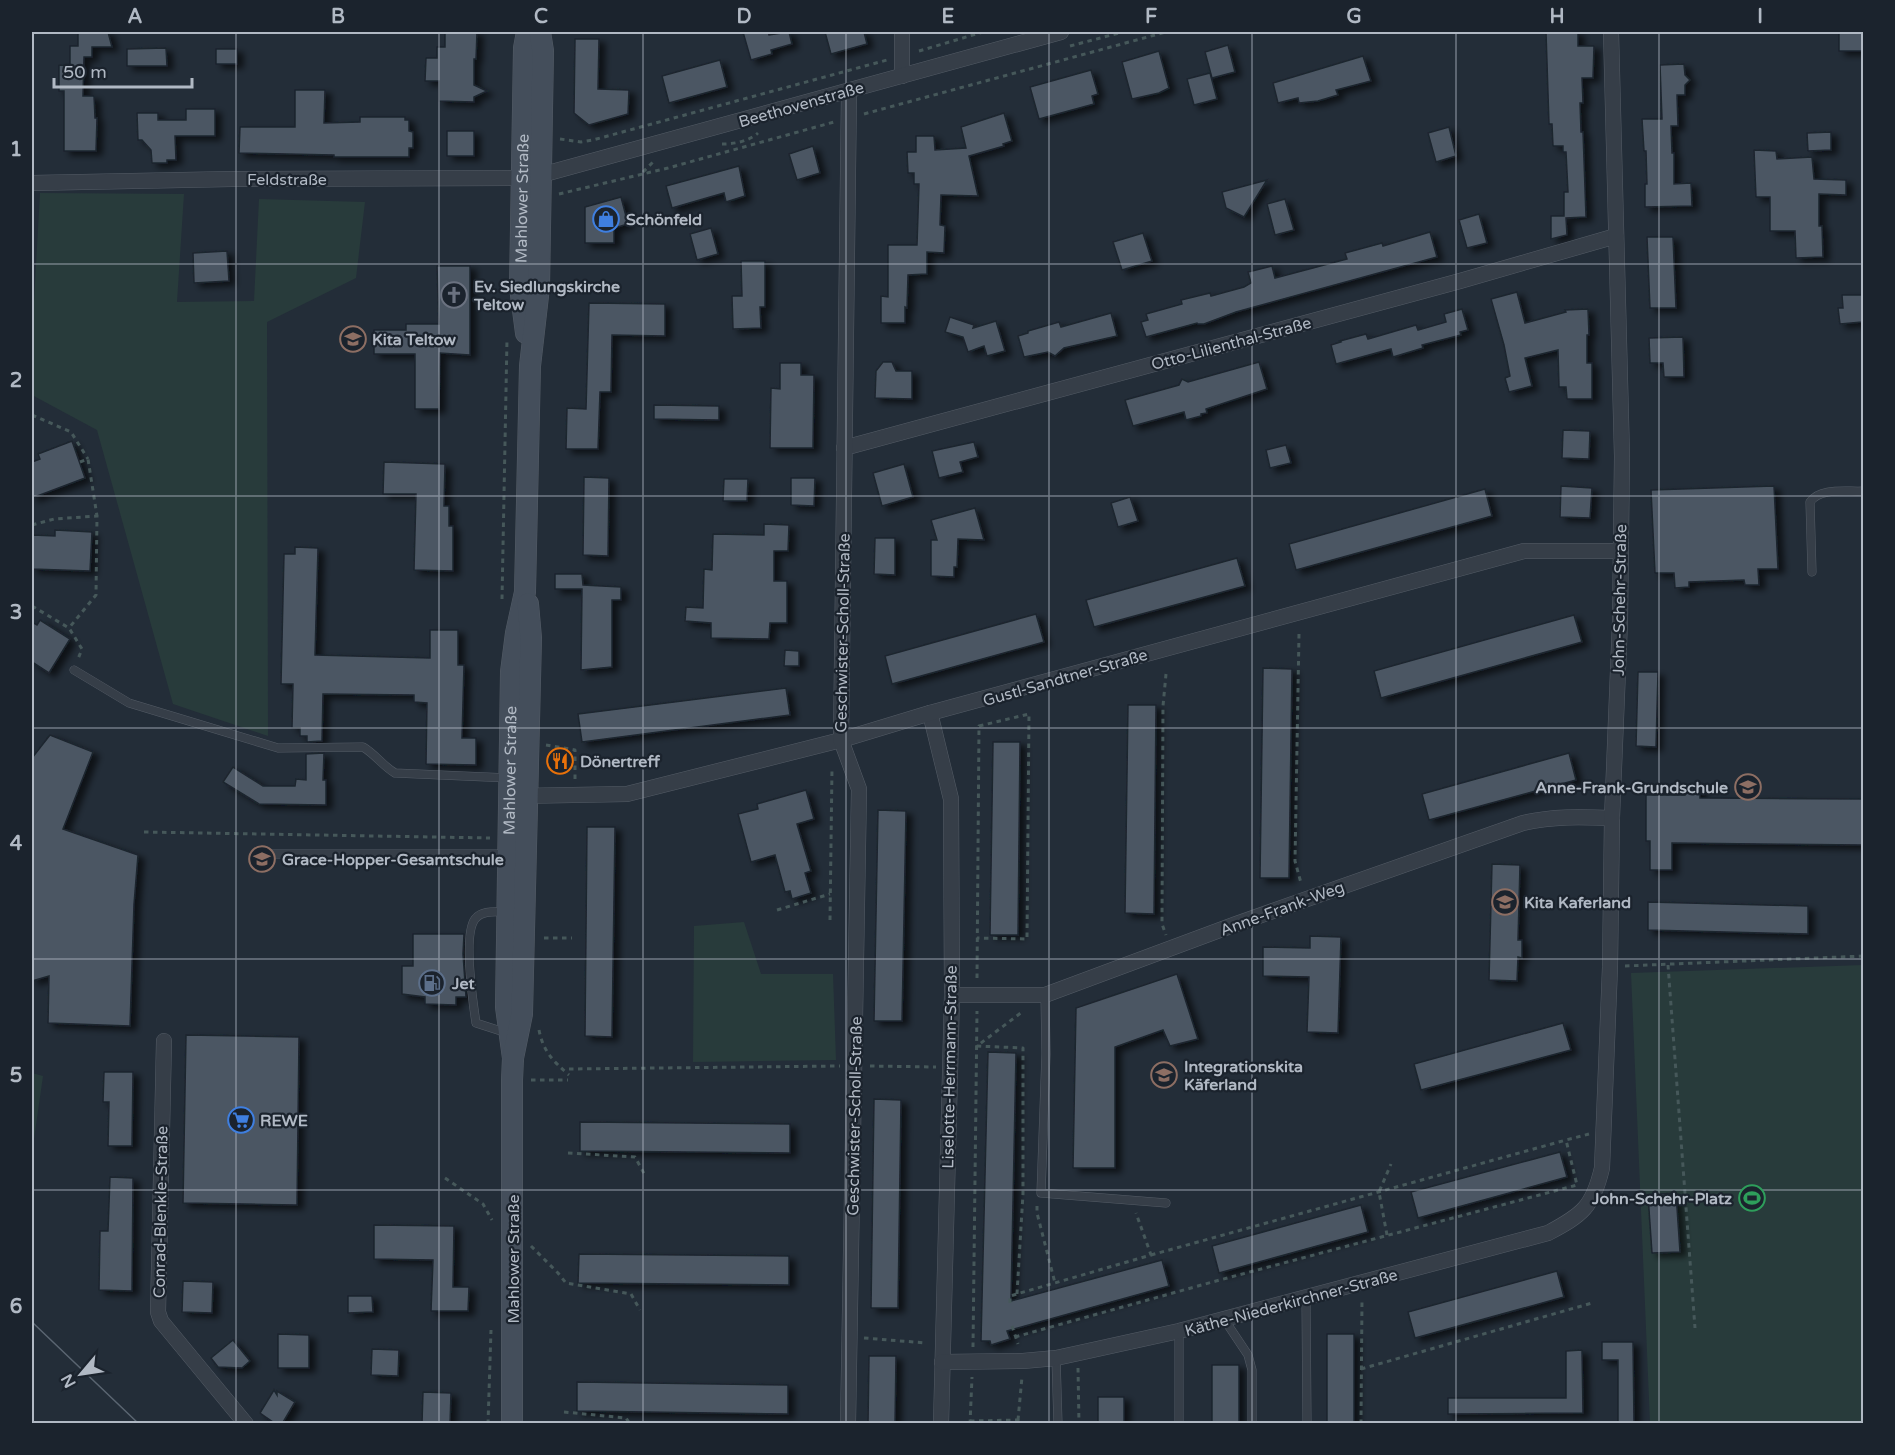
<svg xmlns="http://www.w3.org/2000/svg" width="1895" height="1455" viewBox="0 0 1895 1455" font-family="'Varela Round',sans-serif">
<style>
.green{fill:#283b3b}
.building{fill:#4b5763;stroke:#1d252f;stroke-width:1.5;filter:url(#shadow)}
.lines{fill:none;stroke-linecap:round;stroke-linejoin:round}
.service-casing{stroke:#545c66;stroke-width:9}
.minor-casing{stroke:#545c66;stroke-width:16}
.secondary-casing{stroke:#545c66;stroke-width:22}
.path{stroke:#46585a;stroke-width:3;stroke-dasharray:4.5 4.5;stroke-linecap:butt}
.service{stroke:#363e48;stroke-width:8}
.minor{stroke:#363e48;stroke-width:15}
.secondary{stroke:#444e5b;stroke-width:21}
.tram{stroke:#5a6571;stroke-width:1.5}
.grid{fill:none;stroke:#b1b9c4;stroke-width:1.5;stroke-opacity:0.55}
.labels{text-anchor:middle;stroke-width:4.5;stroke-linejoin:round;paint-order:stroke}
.street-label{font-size:16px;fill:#b1b9c4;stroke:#1b232d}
.poi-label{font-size:16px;font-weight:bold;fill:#b1b9c4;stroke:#1b232d;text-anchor:start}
.neatline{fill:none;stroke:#b1b9c4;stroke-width:2}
.grid-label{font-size:20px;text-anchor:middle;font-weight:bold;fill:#b1b9c4}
</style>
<defs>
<filter id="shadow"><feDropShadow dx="6" dy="4" stdDeviation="3" flood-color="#0009"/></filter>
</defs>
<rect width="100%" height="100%" fill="#232d38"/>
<!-- green -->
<g class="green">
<path d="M40,193L184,194L177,302L254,301L259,199L365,202L356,278L267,322L268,736L173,704L97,430L32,395V337Z"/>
<path d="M744,922L761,974H833L836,1060L693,1062L694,926Z"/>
<path d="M1863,965V1423H1650L1631,973Z"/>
<path d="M32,1073L43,1076L32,1153Z"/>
</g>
<!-- building -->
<g class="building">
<path d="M78,32H108L112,47H92V57H84L83,96H94L95,118H97L96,151H64V91H59V65L70,66V46H78Z"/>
<path d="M445,32H477L476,59H474V85L487,91L474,97V102L439,101V81H425L426,58H437V47H445Z"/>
<path d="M743,32H768L769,35L789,32L792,44L771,50L772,54L751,60Z"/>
<path d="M825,32H864L867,44L831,54Z"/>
<path d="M1546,32H1578V46H1594L1593,78H1582L1583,103H1580L1581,132H1583L1586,217L1566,218L1567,235L1551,239V216H1564V192H1568L1566,152H1563V146H1553L1552,124H1549Z"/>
<rect x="1839" y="32" width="24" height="19"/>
<path d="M575,39H599L598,89L629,90L628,114L589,125L574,113Z"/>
<path d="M1228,45L1235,72L1212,78L1205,52Z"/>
<path d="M166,48L167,66H127V49Z"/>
<rect x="216" y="49" width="21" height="15"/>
<path d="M1159,51L1169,88L1159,93L1132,99L1122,62Z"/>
<path d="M1363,56L1371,81L1336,90L1338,95L1318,101L1299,103L1298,98L1278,103L1273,83Z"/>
<path d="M720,60L727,87L669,103L662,76Z"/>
<path d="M1684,64L1685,75L1690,80L1685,85V95H1677L1678,126H1671L1672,153H1674V184L1691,183L1692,206L1645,207V184H1647L1646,151H1644L1642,119H1662L1660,65Z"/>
<path d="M1091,70L1098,94L1092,96L1094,104L1039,119L1030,87Z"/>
<path d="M1210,73L1217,99L1194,105L1187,79Z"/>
<path d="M295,90H325L324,123L360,122V117H405V120H409V131L413,132V148H409V157H334V155L239,153L240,127H295Z"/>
<path d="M186,109H215V136H175L176,160H167V163H152L151,150L142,140H138L137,113H158V120H186Z"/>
<path d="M1004,113L1012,141L1003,144L1004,146L969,156L978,196L941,195L940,225L945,226L944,253L927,252V274L908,275L907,308L905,307V323H881V296L888,297V245H917L919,184H914V173H908L907,152H916V136H934L935,150L966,148L961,127Z"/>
<path d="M1449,127L1456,156L1436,162L1428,133Z"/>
<rect x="447" y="131" width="27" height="25"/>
<path d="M1831,132V150L1808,151L1807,133Z"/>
<path d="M813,146L820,173L797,180L789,154Z"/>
<path d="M1754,150L1776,151L1777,159L1812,157L1814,179L1846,180V195L1819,194V226H1822L1823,257L1796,258L1795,231H1770V197H1756Z"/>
<path d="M739,166L745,196L726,202L724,193L672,208L666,186Z"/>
<path d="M1267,180L1244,217L1226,208L1222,192Z"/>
<path d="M621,197L628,224L614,228V243H585V207Z"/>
<path d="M1285,199L1294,230L1275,235L1267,204Z"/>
<path d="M1479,214L1487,243L1467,248L1459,220Z"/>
<path d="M711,228L718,254L697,260L690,234Z"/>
<path d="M1430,232L1437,257L1236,312L1204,324H1198L1197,323L1146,337L1141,322L1148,320L1146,314L1182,304L1181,300L1210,293L1211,296L1244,287L1251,283L1248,272L1272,266L1275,278L1347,259L1345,253L1382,243L1383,246Z"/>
<path d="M1143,233L1152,261L1122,270L1113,242Z"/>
<path d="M1647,237H1673L1676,308H1650Z"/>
<path d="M227,251L229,281L194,283L193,253Z"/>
<path d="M741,261H765V307H760L761,328L733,329L732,296H742Z"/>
<path d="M437,266H470V355L440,353L439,409H415V354H374V330H406V324H439Z"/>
<path d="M1517,292L1525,323L1566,312L1565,310L1588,309L1589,335H1587V363H1592V399H1567L1566,387H1559L1558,350L1525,358L1532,386L1509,392L1505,378L1510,376L1504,345L1491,299Z"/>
<path d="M1842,295H1863V320L1862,322L1840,324L1838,308H1843Z"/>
<path d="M589,303L665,304V336L612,335L611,392H600L598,449H566L567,408L586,409Z"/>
<path d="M1462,309L1468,330L1460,332L1461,335L1422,345L1423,348L1393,357L1391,349L1336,364L1331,345L1341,342L1340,341L1366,334L1368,339L1416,325L1418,330L1446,322L1444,314Z"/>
<path d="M1111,313L1117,336L1064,348L1055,356L1048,352L1024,357L1018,336L1028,333V331L1059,322L1061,327Z"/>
<path d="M950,317L974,325L973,328L996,321L1005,351L987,356L984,346L968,352L963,337L945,332Z"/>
<path d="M1683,337L1684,377H1664L1663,363H1650L1649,338Z"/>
<path d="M883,362H892L896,371H912V399L875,398L876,371Z"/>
<path d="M1259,362L1267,389L1206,409L1207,413L1201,414V416L1186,420L1184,412L1133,426L1125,400L1179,385L1182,379L1188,382Z"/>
<path d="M780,363H801V375H814L813,448H770L771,388L780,389Z"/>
<path d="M654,405L719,406V420L654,419Z"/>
<path d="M1563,430L1590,431L1589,459L1562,458Z"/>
<path d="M72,441L85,478L32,498V462L40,459L38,454Z"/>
<path d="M974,442L978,457L960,462L963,472L939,478L932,451Z"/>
<path d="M1286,445L1291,463L1270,468L1266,450Z"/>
<path d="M384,462L445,464L444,506H449V526H453V571L414,570L416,494H383Z"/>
<path d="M904,464L913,497L882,506L873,473Z"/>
<path d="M584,477L609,478L608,556L583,555Z"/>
<path d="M791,478H815L814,506L791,505Z"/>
<path d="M724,479H748L747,501H723Z"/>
<path d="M1561,486L1592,488L1590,518L1560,517Z"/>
<path d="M1774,486L1778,569H1758L1759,585H1745L1744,580L1689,582V587L1675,588L1674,573H1655L1651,490Z"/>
<path d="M1485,489L1492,516L1296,570L1289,544Z"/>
<path d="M1130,497L1138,521L1118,527L1111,503Z"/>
<path d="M975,508L984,540L958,539L957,567H954V577L931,576V540H937L931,520Z"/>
<path d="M764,524L789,525L788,551H774V581H787V623H770L769,639L711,638V623L685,621L686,607L703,608L704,569L712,570L713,534L764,535Z"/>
<path d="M55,530L92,532L90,571L32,569V535L55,536Z"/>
<path d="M875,538H895V575L874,574Z"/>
<path d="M295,547L318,548L315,655L430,658V630H458V665H464L462,738H476V765L426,764L427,703L414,702V695L323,694L322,741L307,742V736H300V728H292L293,684H281L284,554H295Z"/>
<path d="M1237,558L1245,586L1094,627L1086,600Z"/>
<path d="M555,574H582L583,585L621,587V600H612V667L581,670L582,589H555Z"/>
<path d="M1036,614L1044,642L892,684L885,656Z"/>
<path d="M1574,615L1582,642L1381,698L1374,671Z"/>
<path d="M40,620L70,639L49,673L32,662V622L37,625Z"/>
<path d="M785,650L799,651V666H784Z"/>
<path d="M1263,668L1292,669L1289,878H1260Z"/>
<path d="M1638,672H1658L1656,747L1636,746Z"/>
<path d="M786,688L790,715L582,742L578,714Z"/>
<path d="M1128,705H1156L1154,914L1125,913Z"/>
<path d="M50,735L93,752L63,829L138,855L134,904L130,1026L48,1023L49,976L32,981V758Z"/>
<path d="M993,742H1020L1018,935H990Z"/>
<path d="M324,753L323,780H326V805L259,804L223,782L233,767L263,786H295L296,779L306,780V754Z"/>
<path d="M1569,753L1576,780L1429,820L1422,794Z"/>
<path d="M1685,787H1700V798L1863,799V845L1672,843V870H1650V841H1646V795H1685Z"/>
<path d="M806,790L814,819L797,824L811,871L805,873L811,893L792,899L790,891L785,892L775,855L751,862L738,814L758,809L757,804Z"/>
<path d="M878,810L906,811L902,1021H874Z"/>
<path d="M587,827H615L612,1037L585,1036Z"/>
<path d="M1492,864L1520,865L1518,940H1522V958L1518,957L1517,981L1489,980Z"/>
<path d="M1648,902L1808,906V934L1648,930Z"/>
<path d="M413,934H464L463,954L466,997H456V1005L425,1004V997L402,994V966H413Z"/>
<path d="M1310,936L1341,937L1338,1033L1307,1032L1309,977L1263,976V947L1310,948Z"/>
<path d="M1177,974L1198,1039L1170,1046L1163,1030L1115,1047V1168H1073L1076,1008Z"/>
<path d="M1563,1023L1571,1050L1421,1090L1414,1064Z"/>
<path d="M186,1035L299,1037L297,1205L183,1203Z"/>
<path d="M988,1052L1016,1053L1011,1301L1162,1260L1169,1286L1007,1331L1010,1339L991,1345L990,1341H981Z"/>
<path d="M104,1072H133L132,1146H108L109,1102H103Z"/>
<path d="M874,1099L901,1100L898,1308H871Z"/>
<path d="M580,1122L790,1124V1153L580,1151Z"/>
<path d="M1560,1152L1567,1177L1418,1218L1411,1192Z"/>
<path d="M110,1177L133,1178L132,1291L99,1290L100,1231H108Z"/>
<path d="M1676,1193L1680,1252L1652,1253L1648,1195Z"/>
<path d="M1361,1205L1368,1232L1219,1273L1212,1246Z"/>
<path d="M374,1225L454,1226L453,1287H469L468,1311H431L433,1260L374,1259Z"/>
<path d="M579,1254L789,1256V1285L578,1283Z"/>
<path d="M1557,1271L1564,1297L1415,1338L1408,1312Z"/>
<path d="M183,1281L213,1282L212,1313L182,1312Z"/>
<path d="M348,1296H372L373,1312L348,1313Z"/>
<path d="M278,1334L309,1335V1368H278Z"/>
<rect x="1327" y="1334" width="27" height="90"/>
<path d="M233,1340L250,1361L242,1368L218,1367L211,1358Z"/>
<path d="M1602,1342H1633L1634,1424H1618V1360H1602Z"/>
<path d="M372,1349L399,1350L398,1376L371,1375Z"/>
<path d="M1582,1350L1583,1413L1448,1414V1398H1566V1351Z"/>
<path d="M869,1356H896L895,1424H868Z"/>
<rect x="1212" y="1365" width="27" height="59"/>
<path d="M577,1382L788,1385V1414L577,1411Z"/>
<path d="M274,1390L277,1395V1391L295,1402L282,1424H276L260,1413Z"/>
<path d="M423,1392L451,1393L450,1424L422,1423Z"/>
<rect x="1098" y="1397" width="26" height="27"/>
</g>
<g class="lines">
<!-- service casing -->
<g class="service-casing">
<g id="service">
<path d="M1812,572L1810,502C1820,487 1847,492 1864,491"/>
<path d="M74,670L129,703L278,748L363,747C375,754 383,766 395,773L509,778"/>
<path d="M271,854H508"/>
<path d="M506,912C495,912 482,910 475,919C463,935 473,1003 476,1023L507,1033"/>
<path d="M1045,995L1046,1054L1041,1193L1166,1203"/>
<path d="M1306,1298L1307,1424"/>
<path d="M1224,1319L1248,1355L1252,1370V1424"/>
<path d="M1179,1331V1424"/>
<path d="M1056,1358L1058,1424"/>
</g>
</g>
<!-- minor casing -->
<g class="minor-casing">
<g id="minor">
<path d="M902,76V32"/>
<path d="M32,183L232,179L522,178L541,175L1061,32"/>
<path d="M844,448L1460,281L1616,236"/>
<path d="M930,713L951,799L952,995L941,1424"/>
<path d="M518,796L627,794L841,740L930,713L1524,551H1620"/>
<path d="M952,995H1045L1236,924L1523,823C1553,816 1581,817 1612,818"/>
<path d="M164,1041L158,1312L161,1321L246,1424"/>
<path d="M942,1362L1023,1361L1056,1358L1079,1353L1179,1331L1548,1233C1582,1215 1593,1207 1602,1168L1610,967L1612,818L1620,621L1622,456L1611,32"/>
<path d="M848,1424L859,789L841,740L849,91"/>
</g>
</g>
<!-- secondary casing -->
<g class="secondary-casing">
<g id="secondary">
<path id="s1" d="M526,333L520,287L524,48L527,32"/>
<path id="s2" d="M513,1058L506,1007L511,672L516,633L525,592L530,366L539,287L543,51L540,32"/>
<path d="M512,1424V1080L513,1058L522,1014L531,638L528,604"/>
</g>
</g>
<!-- path -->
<g class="path">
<path d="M1070,46L1123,32"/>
<path d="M919,51L983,32"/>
<path d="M864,114L1166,32"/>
<path d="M560,139L581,142L593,140L887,60"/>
<path d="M722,144C735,144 749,141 758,133"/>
<path d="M643,172L653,162"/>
<path d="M559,194L668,168L834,122"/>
<path d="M32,415L71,432L88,459"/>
<path d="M80,462L88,459L97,516"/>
<path d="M32,525L54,519L97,516L96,595L69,628"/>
<path d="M502,599L507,339"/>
<path d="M32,606L69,628L82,649L78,659"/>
<path d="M1299,634L1295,861L1301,883"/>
<path d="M1166,674L1163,706L1162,924L1166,935"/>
<path d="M546,745L575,750V780"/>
<path d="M144,832L490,838"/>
<path d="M777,910L830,894"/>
<path d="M830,920L832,768"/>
<path d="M544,938H572"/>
<path d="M1668,965L1695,1328"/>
<path d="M1625,966L1864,956"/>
<path d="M977,978L979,726L1029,714L1027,939L977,938"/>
<path d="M539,1030C543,1051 553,1061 569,1075"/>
<path d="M870,1066L936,1067"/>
<path d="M569,1069L840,1066"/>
<path d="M531,1080H568"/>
<path d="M568,1153L635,1157L646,1177"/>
<path d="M445,1178L483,1204L492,1220"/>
<path d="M1037,1206V1213L1055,1283"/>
<path d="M1387,1235L1379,1192L1391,1164"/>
<path d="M531,1246L558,1273L566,1283L631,1294L640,1310"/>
<path d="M1151,1255L1566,1140"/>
<path d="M1017,1294L1023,1194V1048L977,1046L1022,1012"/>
<path d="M1010,1303V1296L1151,1255L1136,1213"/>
<path d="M1012,1326L1018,1344"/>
<path d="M1015,1337L1216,1281L1577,1185L1566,1140L1589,1134"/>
<path d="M864,1338L926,1343"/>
<path d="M973,1347L977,1011"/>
<path d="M1078,1368L1079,1424"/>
<path d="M1361,1369L1592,1303"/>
<path d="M564,1412L626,1418L630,1424"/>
<path d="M1018,1420L1022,1377"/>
<path d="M970,1421L1018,1420V1424"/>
<path d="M488,1424L491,1330"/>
<path d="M970,1424L972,1377"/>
<path d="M1361,1424L1362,1299"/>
</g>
<!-- service -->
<use href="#service" class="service"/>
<!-- minor -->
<use href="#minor" class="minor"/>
<!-- secondary -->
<use href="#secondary" class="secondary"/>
<!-- tram -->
<path class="tram" d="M32,1322L139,1424"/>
</g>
<!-- grid -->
<path class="grid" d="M236,32V1424M439,32V1424M643,32V1424M846,32V1424M1049,32V1424M1252,32V1424M1456,32V1424M1659,32V1424M32,264H1864M32,496H1864M32,728H1864M32,959H1864M32,1190H1864"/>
<!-- icons -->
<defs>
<g id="shop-ring" transform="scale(1.35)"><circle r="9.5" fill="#1b232d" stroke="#3f7fe0" stroke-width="1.5"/><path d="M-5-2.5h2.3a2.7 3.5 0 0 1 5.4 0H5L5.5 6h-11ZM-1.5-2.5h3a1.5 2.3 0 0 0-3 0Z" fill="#3f7fe0"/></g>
<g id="church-ring" transform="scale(1.35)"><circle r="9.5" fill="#1b232d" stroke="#6b7280" stroke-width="1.5"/><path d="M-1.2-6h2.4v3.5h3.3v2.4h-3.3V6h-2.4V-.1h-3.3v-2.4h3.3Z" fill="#6b7280"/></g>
<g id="school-ring" transform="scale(1.35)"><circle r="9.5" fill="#1b232d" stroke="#8d6e63" stroke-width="1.5"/><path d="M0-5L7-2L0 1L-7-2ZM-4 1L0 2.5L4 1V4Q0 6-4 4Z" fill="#8d6e63"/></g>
<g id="restaurant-ring" transform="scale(1.35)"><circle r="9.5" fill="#1b232d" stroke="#e8710a" stroke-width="1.5"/><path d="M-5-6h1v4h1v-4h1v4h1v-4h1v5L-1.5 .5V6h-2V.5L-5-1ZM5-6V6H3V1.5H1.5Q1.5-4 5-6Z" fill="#e8710a"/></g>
<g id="fuel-ring" transform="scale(1.35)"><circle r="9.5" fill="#1b232d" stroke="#5c6f8a" stroke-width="1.5"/><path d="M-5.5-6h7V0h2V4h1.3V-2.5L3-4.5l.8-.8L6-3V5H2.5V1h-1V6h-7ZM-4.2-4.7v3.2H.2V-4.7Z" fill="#5c6f8a"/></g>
<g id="supermarket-ring" transform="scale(1.35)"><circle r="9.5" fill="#1b232d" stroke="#3f7fe0" stroke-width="1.5"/><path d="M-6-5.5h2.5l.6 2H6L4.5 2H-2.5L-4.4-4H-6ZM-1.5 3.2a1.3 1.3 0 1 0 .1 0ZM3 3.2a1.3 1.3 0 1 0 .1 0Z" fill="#3f7fe0"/></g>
<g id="stadium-ring" transform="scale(1.35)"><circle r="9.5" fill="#1b232d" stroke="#2e9e5b" stroke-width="1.5"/><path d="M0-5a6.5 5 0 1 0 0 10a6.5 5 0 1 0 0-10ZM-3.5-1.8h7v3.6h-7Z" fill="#2e9e5b"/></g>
</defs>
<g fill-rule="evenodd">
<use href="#shop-ring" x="606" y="219"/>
<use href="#church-ring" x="454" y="295"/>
<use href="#school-ring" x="353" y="339"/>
<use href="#restaurant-ring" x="560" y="761"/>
<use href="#school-ring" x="1748" y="787"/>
<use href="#school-ring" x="262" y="859"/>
<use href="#school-ring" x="1505" y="902"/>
<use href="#fuel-ring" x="432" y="983"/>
<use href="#school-ring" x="1164" y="1075"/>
<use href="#supermarket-ring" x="241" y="1120"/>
<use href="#stadium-ring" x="1752" y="1198"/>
</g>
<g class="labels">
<!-- street labels -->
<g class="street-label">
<text transform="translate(801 104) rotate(-16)" y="6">Beethovenstraße</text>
<text x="287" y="185">Feldstraße</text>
<text dy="6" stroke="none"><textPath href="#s1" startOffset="135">Mahlower Straße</textPath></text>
<text transform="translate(1231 343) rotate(-15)" y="6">Otto-Lilienthal-Straße</text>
<text transform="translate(1619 600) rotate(-89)" y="6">John-Schehr-Straße</text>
<text transform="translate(842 633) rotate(-89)" y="6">Geschwister-Scholl-Straße</text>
<text transform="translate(1065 677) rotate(-16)" y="6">Gustl-Sandtner-Straße</text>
<text dy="6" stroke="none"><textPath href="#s2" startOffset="288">Mahlower Straße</textPath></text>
<text transform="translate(1282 908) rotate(-20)" y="6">Anne-Frank-Weg</text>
<text transform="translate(949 1067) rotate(-89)" y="6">Liselotte-Herrmann-Straße</text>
<text transform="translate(854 1116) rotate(-89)" y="6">Geschwister-Scholl-Straße</text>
<text transform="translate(160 1212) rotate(-89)" y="6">Conrad-Blenkle-Straße</text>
<text transform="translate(513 1259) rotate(-90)" y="6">Mahlower Straße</text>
<text transform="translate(1291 1302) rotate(-15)" y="6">Käthe-Niederkirchner-Straße</text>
</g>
<!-- poi labels -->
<g class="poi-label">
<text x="626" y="225">Schönfeld</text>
<text x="474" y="292">Ev. Siedlungskirche<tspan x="474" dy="18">Teltow</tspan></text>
<text x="372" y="345">Kita Teltow</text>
<text x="580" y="767">Dönertreff</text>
<text x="1728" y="793" text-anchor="end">Anne-Frank-Grundschule</text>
<text x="282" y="865">Grace-Hopper-Gesamtschule</text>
<text x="1524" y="908">Kita Kaferland</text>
<text x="452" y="989">Jet</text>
<text x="1184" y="1072">Integrationskita<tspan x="1184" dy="18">Käferland</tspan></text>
<text x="260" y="1126">REWE</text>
<text x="1732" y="1204" text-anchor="end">John-Schehr-Platz</text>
</g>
</g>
<!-- border -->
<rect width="1895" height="1455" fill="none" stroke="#1b232d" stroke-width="66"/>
<!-- north arrow -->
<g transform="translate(81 1374) rotate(241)" stroke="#1b232d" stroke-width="4.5" paint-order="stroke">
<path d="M0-4.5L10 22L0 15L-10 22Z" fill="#b1b9c4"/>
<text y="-9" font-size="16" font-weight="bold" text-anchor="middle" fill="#b1b9c4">N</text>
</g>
<!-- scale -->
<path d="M54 78v9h138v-9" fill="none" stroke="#b1b9c4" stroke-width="3"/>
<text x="63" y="78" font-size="18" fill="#b1b9c4" stroke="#1b232d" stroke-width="4.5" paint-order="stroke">50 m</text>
<rect x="33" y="33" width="1829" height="1389" class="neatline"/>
<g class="grid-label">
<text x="135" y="23">A</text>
<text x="338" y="23">B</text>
<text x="541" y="23">C</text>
<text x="744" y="23">D</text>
<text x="948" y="23">E</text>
<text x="1151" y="23">F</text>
<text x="1354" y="23">G</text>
<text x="1557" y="23">H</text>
<text x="1760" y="23">I</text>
<text x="16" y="156">1</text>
<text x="16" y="387">2</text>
<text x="16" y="619">3</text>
<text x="16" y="850">4</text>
<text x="16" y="1082">5</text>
<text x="16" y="1313">6</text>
</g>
</svg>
